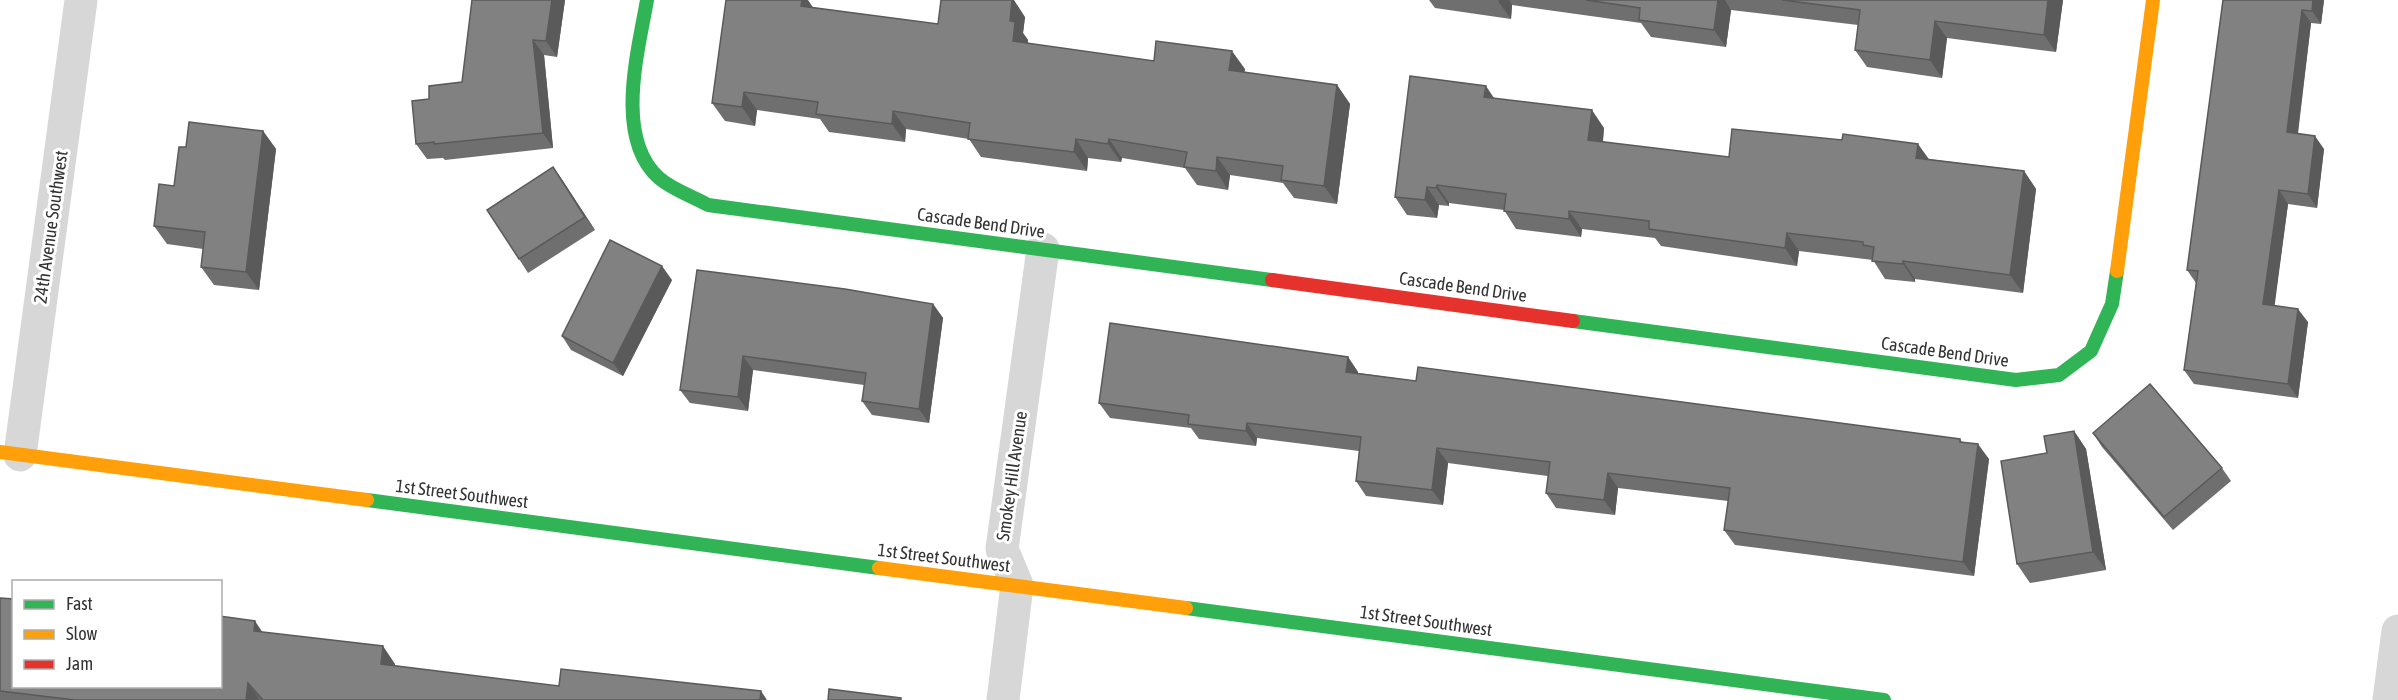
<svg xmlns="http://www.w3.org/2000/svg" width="2398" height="700" viewBox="0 0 2398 700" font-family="'Asap Condensed',sans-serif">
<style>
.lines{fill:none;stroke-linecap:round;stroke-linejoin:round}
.street{stroke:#d7d7d7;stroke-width:33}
.fast{stroke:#30b455;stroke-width:14}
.slow{stroke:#ff9f0a;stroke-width:14}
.jam{stroke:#e5322d;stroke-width:14}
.wall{fill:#6f6f6f}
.shaded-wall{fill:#5a5a5a}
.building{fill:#818181;stroke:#5a5a5a;stroke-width:1.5}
.labels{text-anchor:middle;stroke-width:6;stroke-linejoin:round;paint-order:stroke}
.street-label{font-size:18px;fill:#333;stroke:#fff}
</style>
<rect width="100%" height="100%" fill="#fff"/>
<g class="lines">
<!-- street -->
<g class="street">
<path d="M20,455L81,0"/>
<path d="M1003,700L1017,585L1002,549L1043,249"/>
<path d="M2389,700L2398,631"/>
</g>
<!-- fast -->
<g class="fast">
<path d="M647,0C638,52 614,138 659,178C673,190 692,196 708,205L1272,280"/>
<path d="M1573,321L2016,380L2059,375L2091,351L2112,304L2117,271"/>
<path d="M367,500L879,568"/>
<path d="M1186,608L1884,700"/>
</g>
<!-- slow -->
<g class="slow">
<path d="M2117,271L2153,0"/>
<path d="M0,452L367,500"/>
<path d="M879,568L1186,608"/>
</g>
<!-- jam -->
<path class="jam" d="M1272,280L1573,321"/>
</g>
<!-- wall -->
<g class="wall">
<path d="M472,0H565L557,57L544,55L553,148L445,160L443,158L427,159L416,144L429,99L462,82Z"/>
<path d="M1429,0H2063L2056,52L1947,38L1942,78L1867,67L1855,50L1858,25L1731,10L1726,47L1651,37L1641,23L1512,5L1511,19L1435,8Z"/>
<path d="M2223,0H2324L2321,24L2311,23L2298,134L2324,149L2317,208L2288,204L2274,306L2308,322L2298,398L2194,384L2184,370L2196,283L2187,270Z"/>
<path d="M813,8L938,24L1025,17L1023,33L1028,40V44L1154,61L1245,69L1244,72L1337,85L1350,104L1337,204L1294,198L1283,183L1230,175L1228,190L1197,185L1185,168L1122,158L1121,162L1088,158L1087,171L981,157L969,139L906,129L905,142L829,132L820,119L757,110L755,126L725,121L712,103Z"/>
<path d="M1494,98L1604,128L1603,142L1729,157L1928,159L2024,171L2036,189L2023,293L1915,279V282L1885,279L1873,260L1799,251L1797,266L1661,246L1655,238L1582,229L1581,237L1516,229L1504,210L1449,203V206L1439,205L1437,218L1407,215L1395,197Z"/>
<path d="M263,131L276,149L259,290L214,285L201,267L203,249L167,244L154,226L174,186L186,147Z"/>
<path d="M553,167L595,230L528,273L519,259Z"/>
<path d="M697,270L933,304L943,318L929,423L872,415L862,401L864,385L753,370L748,411L690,403L680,390Z"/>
<path d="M672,280L623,376L571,350L562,336Z"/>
<path d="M1348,357L1358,372V373L1416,381L1960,439L1962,442L1989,459L1974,576L1735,545L1724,530L1728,501L1618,488L1615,515L1556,508L1546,493L1548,476L1448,463L1443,505L1366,496L1356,481L1359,451L1257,438L1256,446L1199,439L1191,428L1110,418L1099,403Z"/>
<path d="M2074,431L2086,449L2106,570L2030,583L2017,564L2047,453Z"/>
<path d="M2093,433L2222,468L2231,481L2173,530L2102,447Z"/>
<path d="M0,598L263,632L395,664V666L559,686L767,700H0Z"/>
</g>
<!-- shaded-wall -->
<g class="shaded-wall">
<path d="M552,0H565L557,57L546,41Z"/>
<path d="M802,0H808L816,12L801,6Z"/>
<path d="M1012,0H1014L1025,17L1023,33L1028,40L1026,60L1013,41L1010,21Z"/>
<path d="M1499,0H1509L1512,5L1511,19L1498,1Z"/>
<path d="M1718,0H1725L1731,10L1726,47L1714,30Z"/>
<path d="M2048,0H2063L2056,52L2044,35Z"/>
<path d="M2313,0H2324L2321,24L2312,11Z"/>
<path d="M2302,10L2311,23L2296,146L2287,132Z"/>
<path d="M1935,21L1947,38L1942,78L1930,60Z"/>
<path d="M533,40L544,55L553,148L543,133Z"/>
<path d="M1232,51L1245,69L1242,89L1229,70Z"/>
<path d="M1337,85L1350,104L1337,204L1324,186Z"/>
<path d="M1486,86L1498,104L1484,97Z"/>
<path d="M744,92L757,110L755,126L742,107Z"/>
<path d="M1592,110L1604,128L1601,158L1588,140Z"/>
<path d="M893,111L906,129L905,142L892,124Z"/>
<path d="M263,131L276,149L259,290L246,272Z"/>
<path d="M2315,136L2324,149L2317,208L2308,194Z"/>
<path d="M1076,139L1088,158L1087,171L1074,152Z"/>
<path d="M1109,139L1122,158L1121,162L1108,144Z"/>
<path d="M1918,144L1931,162L1916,158Z"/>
<path d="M1217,157L1230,175L1228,190L1216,171Z"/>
<path d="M553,167L563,181L595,230L585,217Z"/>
<path d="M2024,171L2036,189L2023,293L2010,275Z"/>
<path d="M1437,185L1449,203V206L1436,188Z"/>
<path d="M1427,187L1439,205L1437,218L1425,200Z"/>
<path d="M2279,190L2288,204L2273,318L2263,304Z"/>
<path d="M1569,211L1582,229L1581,237L1569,219Z"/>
<path d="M1787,233L1799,251L1797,266L1785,248Z"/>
<path d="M1903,261L1915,279V282L1903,264Z"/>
<path d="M662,266L672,280L623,376L613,363Z"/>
<path d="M933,304L943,318L929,423L919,409Z"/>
<path d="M2298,309L2308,322L2298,398L2288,384Z"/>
<path d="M743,356L753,370L748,411L738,397Z"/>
<path d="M1348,357L1358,372L1356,387L1346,372Z"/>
<path d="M1247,423L1257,438L1256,446L1246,431Z"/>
<path d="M2074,431L2086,449L2106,570L2093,552Z"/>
<path d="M1978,444L1989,459L1974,576L1963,562Z"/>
<path d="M1437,448L1448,463L1443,505L1432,490Z"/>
<path d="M1608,473L1618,488L1615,515L1604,500Z"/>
<path d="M255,621L267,639L254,631Z"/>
<path d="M383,646L395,664L393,682L381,664Z"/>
<path d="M248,683L260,700H246Z"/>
<path d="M761,691L767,700H760Z"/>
</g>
<!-- building -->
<g class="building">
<path d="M472,0H552L546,41L533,40L543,133L434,144V142L416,144L412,101L429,99V86L462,82Z"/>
<path d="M726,0H802L801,6L938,24L941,0H1012L1010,21L1015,22L1013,41L1154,61L1156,41L1232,51L1229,70L1337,85L1324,186L1281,180L1283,166L1217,157L1216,171L1184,167L1187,152L1109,139L1108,144L1076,139L1074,152L968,139L970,123L893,111L892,124L816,114L818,102L744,92L742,107L712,103Z"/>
<path d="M1586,0H1718L1714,30L1639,20L1640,8Z"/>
<path d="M1782,0H2048L2044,35L1935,21L1930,60L1855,50L1860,10Z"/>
<path d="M2223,0H2313L2312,11L2302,10L2287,132L2315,136L2308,194L2279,190L2263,304L2298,309L2288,384L2184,370L2198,271L2187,270Z"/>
<path d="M1410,76L1486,86L1484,97L1592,110L1588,140L1729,157L1732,129L1842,140L1843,134L1918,144L1916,158L2024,171L2010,275L1903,261V264L1872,261L1874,247L1863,245V242L1787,233L1785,248L1649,229V221L1569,211V219L1504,211L1506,194L1437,185L1436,188L1427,187L1425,200L1395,197Z"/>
<path d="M189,122L263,131L246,272L201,267L205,232L154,226L159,184L174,186L179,147H186Z"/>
<path d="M553,167L585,217L519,259L487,210Z"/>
<path d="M610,240L662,266L613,363L562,336Z"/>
<path d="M697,270L845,289L933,304L919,409L862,401L866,373L743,356L738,397L680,390Z"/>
<path d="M1110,323L1348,357L1346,372L1416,381L1418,367L1960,439V442L1978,444L1963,562L1724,530L1730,488L1608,473L1604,500L1546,493L1550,462L1437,448L1432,490L1356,481L1361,437L1247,423L1246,431L1188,424L1189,415L1099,403Z"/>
<path d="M2150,384L2222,468L2164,517L2093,433Z"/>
<path d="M2074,431L2093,552L2017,564L2001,461L2047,453L2044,436Z"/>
<path d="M0,598L14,599V687H220V616L255,621L254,631L383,646L381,664L559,686L561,669L761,691L760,700H263L248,683L246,700H75L0,691Z"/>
<path d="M829,689L901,698V700H828Z"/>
</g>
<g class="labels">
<!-- street labels -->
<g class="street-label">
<text transform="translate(981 223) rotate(8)" y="6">Cascade Bend Drive</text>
<text transform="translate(51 227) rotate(-82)" y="6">24th Avenue Southwest</text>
<text transform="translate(1463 287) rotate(8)" y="6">Cascade Bend Drive</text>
<text transform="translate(1945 352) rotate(8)" y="6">Cascade Bend Drive</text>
<text transform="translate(1012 476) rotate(-82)" y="6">Smokey Hill Avenue</text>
<text transform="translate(462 494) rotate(7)" y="6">1st Street Southwest</text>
<text transform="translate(944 558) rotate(7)" y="6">1st Street Southwest</text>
<text transform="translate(1426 621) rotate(8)" y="6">1st Street Southwest</text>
</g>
</g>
<!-- legend -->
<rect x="12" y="580" width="210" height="108" fill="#ffffff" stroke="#adadad" stroke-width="1.5"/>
<rect x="24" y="600" width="30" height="9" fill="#30b455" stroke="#adadad" stroke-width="1.5"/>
<text x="66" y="610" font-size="18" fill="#333333">Fast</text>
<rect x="24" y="630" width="30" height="9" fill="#ff9f0a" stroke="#adadad" stroke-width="1.5"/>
<text x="66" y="640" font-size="18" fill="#333333">Slow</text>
<rect x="24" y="660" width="30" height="9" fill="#e5322d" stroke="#adadad" stroke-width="1.5"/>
<text x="66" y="670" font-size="18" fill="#333333">Jam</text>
</svg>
